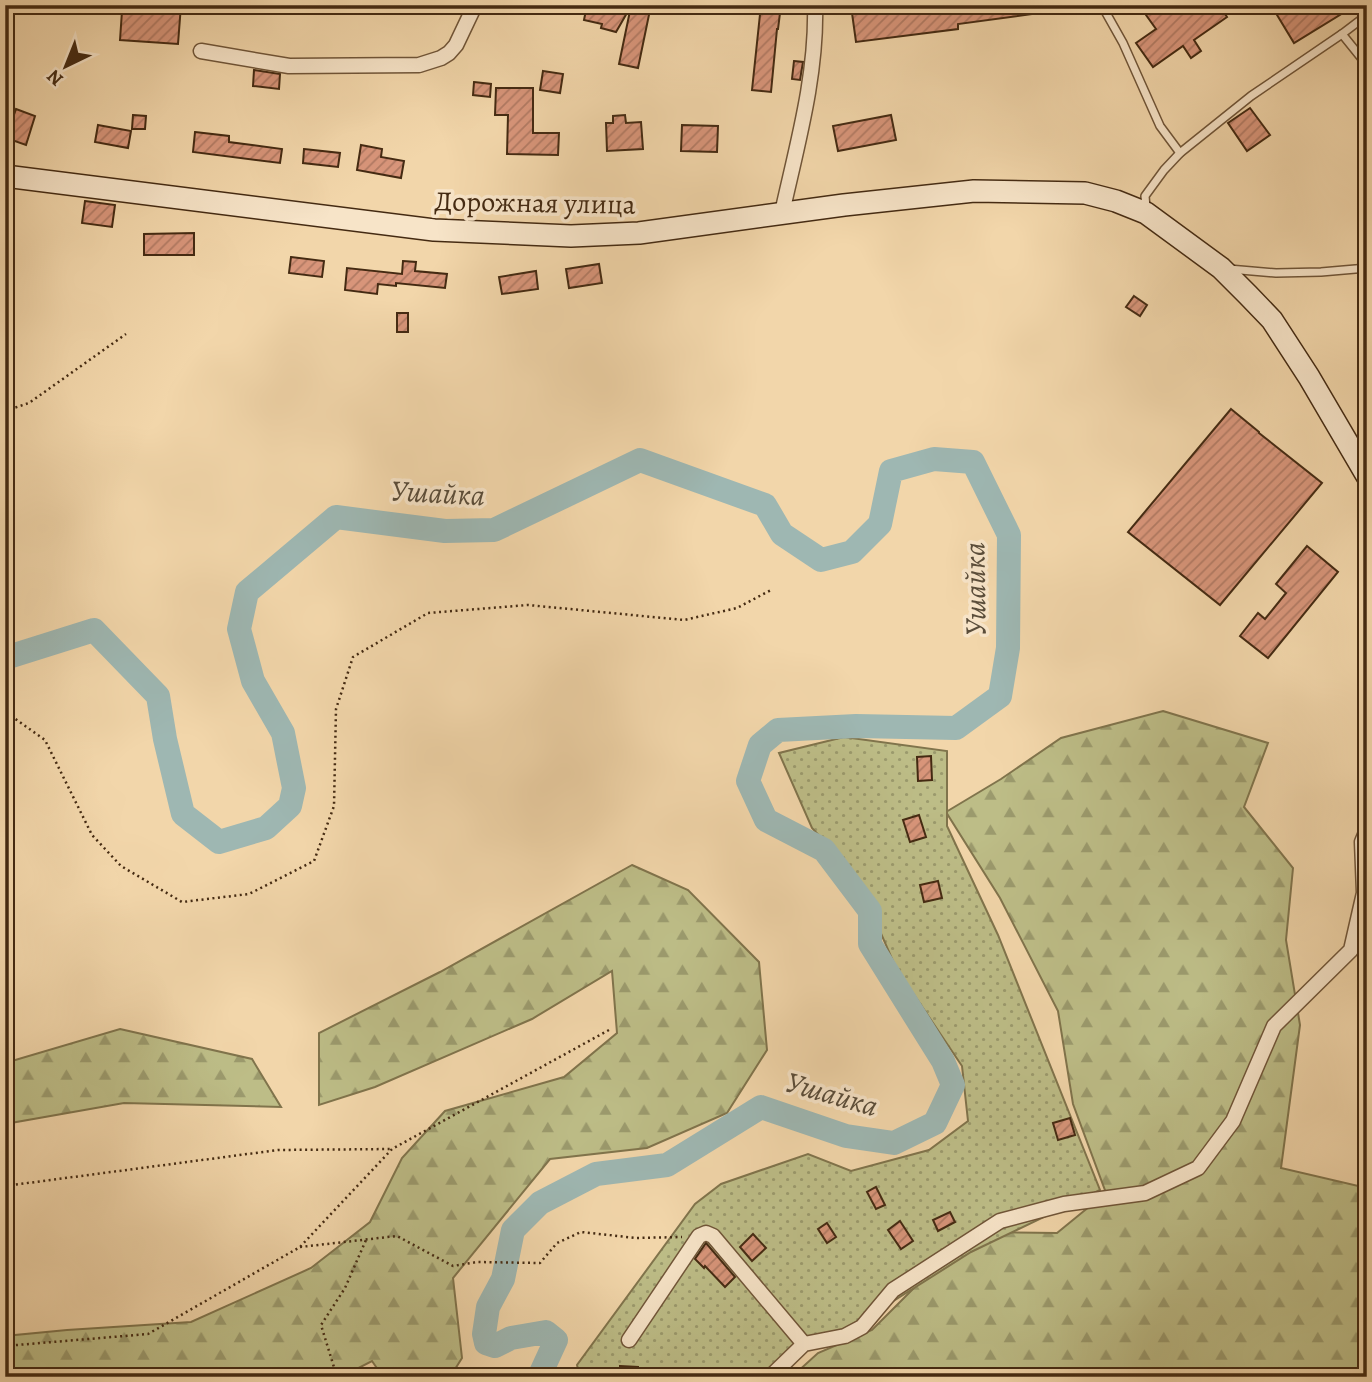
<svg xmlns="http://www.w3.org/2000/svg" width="1372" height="1382" viewBox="0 0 1372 1382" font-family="Alegreya,serif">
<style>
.forest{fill:url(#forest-firs);stroke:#80744c;stroke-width:2}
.garden{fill:url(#garden-dots);stroke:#80744c;stroke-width:2}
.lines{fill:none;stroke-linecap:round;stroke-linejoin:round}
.river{stroke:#9eb7b2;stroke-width:24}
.building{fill:url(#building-hatch);stroke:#442a12;stroke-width:2}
.lane-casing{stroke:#705538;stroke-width:10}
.street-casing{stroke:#705538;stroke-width:17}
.secondary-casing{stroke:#442a12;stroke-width:24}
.path{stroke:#442a12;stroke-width:2.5;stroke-dasharray:2 3.5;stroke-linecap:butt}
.lane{stroke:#f7e4c8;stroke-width:7}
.street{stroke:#f7e4c8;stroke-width:14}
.secondary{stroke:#f7e4c8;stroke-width:21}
.labels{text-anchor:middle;stroke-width:7;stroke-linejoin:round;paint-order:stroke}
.street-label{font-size:28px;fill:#442a12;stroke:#f7e4c8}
.water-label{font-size:30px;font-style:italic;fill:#5a4d3a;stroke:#f7e4c8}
</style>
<defs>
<pattern id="forest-firs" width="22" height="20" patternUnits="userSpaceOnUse" patternTransform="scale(1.75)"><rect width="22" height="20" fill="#bdbd87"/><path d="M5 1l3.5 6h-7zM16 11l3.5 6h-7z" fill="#9b9a6d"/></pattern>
<pattern id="garden-dots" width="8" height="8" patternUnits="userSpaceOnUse" patternTransform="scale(1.75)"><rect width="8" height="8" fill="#bdbd87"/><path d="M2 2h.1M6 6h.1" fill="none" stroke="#9b9a6d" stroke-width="1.8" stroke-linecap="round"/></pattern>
<pattern id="building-hatch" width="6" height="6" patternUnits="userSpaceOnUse" patternTransform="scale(1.75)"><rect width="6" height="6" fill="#d8957a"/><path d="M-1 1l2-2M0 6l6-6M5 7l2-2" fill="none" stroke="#b17a63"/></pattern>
</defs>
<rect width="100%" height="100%" fill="#f2d6aa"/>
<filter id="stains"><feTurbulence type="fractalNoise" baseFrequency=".00286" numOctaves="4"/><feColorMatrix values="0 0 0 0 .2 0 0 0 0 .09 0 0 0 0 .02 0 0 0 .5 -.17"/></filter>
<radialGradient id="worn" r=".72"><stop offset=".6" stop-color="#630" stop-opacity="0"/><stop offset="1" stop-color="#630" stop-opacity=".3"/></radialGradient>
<!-- forest -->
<g class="forest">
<path d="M1163,711L1268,743L1244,807L1293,868L1286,940L1300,1025L1281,1168L1367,1188V1377H711L756,1366L795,1374L818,1353L872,1330L925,1277L978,1232L1057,1233L1106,1193L1073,1104L1058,1011L1000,898L946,812L1001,779L1061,738Z"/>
<path d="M632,865L688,890L759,962L767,1050L727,1113L647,1148L550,1159L453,1278L462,1358L450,1377H383L372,1361L341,1377H5V1336L67,1330L191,1322L311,1268L370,1222L402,1158L445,1111L564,1077L617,1033L612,971L532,1019L375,1087L319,1105V1033L440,972Z"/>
<path d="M120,1029L252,1059L281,1107L124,1103L5,1124V1063Z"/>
</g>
<!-- garden -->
<path class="garden" d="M844,737L947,751V826L998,935L1100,1190L971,1252L884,1307L755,1377H580L577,1365L695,1204L721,1184L808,1154L851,1171L929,1150L968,1121L962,1066L896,968L856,876L812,828L779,753Z"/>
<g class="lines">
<!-- river -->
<path class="river" d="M5,658L94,630L158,696L165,739L183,814L219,842L266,828L290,806L294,788L283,733L253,681L239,629L247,592L336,517L445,531L494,530L640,460L765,505L782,534L821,560L852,552L880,524L891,471L934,459L973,462L1009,535L1008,648L1000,696L956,728L856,726L778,730L760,745L748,781L766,820L824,850L870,911V944L943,1061L953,1085L935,1123L894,1143L846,1136L761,1107L667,1165L596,1174L540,1203L513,1230L503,1279L488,1307L484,1334L486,1343L495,1346L511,1338L546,1332L556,1340L539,1377"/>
</g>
<!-- building -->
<g class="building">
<path d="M154,5H181L178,44L120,40L122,11L153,13Z"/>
<path d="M587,5L606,9V5H651L638,68L619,64L631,6L616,32L601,28L602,24L584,20Z"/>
<path d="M761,5H781L778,29H777L771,92L752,90Z"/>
<path d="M913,5H1046L1047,12L958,24V29L856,42L852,13Z"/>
<path d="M1159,5H1219L1227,17L1194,40L1201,51L1191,58L1183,46L1153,67L1136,43L1156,29L1146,15Z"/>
<path d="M1271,5H1356L1294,43Z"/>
<path d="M794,61L803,62L800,80L792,79Z"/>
<path d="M254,70L280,74L279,89L253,86Z"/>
<path d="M543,71L563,74L560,93L540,90Z"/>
<path d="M474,82L491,84L490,97L473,95Z"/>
<path d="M496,88H533V133H559L558,155L507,154L508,115H495Z"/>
<path d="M1250,108L1270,135L1247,151L1228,123Z"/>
<path d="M16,109L35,116L26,145L6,138Z"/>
<path d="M133,115L146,116L145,129H132Z"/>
<path d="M625,115L626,123L641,122L643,149L607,151L606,123H613V116Z"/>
<path d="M891,115L896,140L838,151L833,126Z"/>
<path d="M98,125L131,131L128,148L95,142Z"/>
<path d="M682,125L718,126L717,152L681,151Z"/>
<path d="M195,132L229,136V142L282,149L280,163L193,152Z"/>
<path d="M361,145L382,149L381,157L404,161L401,178L357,170Z"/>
<path d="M304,149L340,153L338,167L303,163Z"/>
<path d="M85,201L115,205L112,227L82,223Z"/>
<path d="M194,233V255H144V234Z"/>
<path d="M291,257L324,261L322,277L289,273Z"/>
<path d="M403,261L416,262L415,271L447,274L445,288L396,283V286L378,284L377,294L345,290L347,268L402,274Z"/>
<path d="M599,264L602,283L569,288L566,269Z"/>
<path d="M536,271L538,289L502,294L499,277Z"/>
<path d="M1134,296L1147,305L1140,316L1126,307Z"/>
<rect x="397" y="313" width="11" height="19"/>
<path d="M1231,409L1259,432V433L1322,483L1220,605L1128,532Z"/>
<path d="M1307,546L1338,572L1268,658L1240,636L1258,613L1265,619L1286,593L1276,584Z"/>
<path d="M931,756L932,780L918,781L917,757Z"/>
<path d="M919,815L926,837L910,842L903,820Z"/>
<path d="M938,881L942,898L924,902L920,885Z"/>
<path d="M1070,1118L1075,1135L1058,1140L1053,1123Z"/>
<path d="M876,1187L885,1205L876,1209L867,1192Z"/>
<path d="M950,1212L955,1222L938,1231L933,1220Z"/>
<path d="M900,1221L913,1241L901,1249L888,1230Z"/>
<path d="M827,1223L836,1237L827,1243L818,1229Z"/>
<path d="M753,1234L766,1248L752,1261L740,1247Z"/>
<path d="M706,1243L735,1277L725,1287L705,1266L704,1268L695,1259Z"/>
<path d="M620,1366L638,1367V1377H620Z"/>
</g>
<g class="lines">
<!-- lane casing -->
<g class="lane-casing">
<g id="lane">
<path d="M1111,5L1105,11L1123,43L1160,126L1180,153"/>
<path d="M1342,34L1367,65"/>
<path d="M1146,208L1145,196L1164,170L1180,153L1251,96L1342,34L1367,15"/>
<path d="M1229,269L1276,273L1321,272L1367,268"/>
</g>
</g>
<!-- street casing -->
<g class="street-casing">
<g id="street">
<path d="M201,51L289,66L419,65L441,58L449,53L456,45L475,5"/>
<path d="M782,213C797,145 817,76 815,5"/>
<path d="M629,1340L699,1236L706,1233L713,1236L804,1344"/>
<path d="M770,1377L804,1344L845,1336L862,1327L893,1290L1000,1221L1064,1204L1145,1193L1198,1168L1233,1121L1274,1026L1351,950L1364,893L1362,842L1367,830"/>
</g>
</g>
<!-- secondary casing -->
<g class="secondary-casing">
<path id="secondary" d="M5,176L434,230L571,236L639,233L844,205L974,191L1085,193L1116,201L1146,213L1221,268L1248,295L1272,320L1309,377L1367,476"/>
</g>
<!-- path -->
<g class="path">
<path d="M5,411L29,403L126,334"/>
<path d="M5,719L14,718L45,740L92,835L121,866L182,902L249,894L314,861L334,806L336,709L353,657L428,613L528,605L684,620L737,608L771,590"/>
<path d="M5,1186L278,1150L392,1149"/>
<path d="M300,1247L397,1236L453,1266L477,1262L540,1263L557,1243L581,1232L636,1238L682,1237"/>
<path d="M5,1346L148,1334L300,1247L392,1149L609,1030"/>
<path d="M337,1377L321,1325L345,1288L366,1240"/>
</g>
<!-- lane -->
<use href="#lane" class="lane"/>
<!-- street -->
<use href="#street" class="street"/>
<!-- secondary -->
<use href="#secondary" class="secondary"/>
</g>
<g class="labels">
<!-- street labels -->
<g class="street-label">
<text transform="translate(535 202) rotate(1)" y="10">Дорожная улица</text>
</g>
<!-- water labels -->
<g class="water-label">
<text transform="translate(438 493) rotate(3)" y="10">Ушайка</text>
<text transform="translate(975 589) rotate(-91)" y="10">Ушайка</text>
<text transform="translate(832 1094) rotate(16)" y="10">Ушайка</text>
</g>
</g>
<!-- margin -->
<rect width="1372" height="1382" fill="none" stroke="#f2d6aa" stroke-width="28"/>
<rect x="7" y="7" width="1358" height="1368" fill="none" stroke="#442a12" stroke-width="3.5"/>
<rect x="14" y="14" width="1344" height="1354" fill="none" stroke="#442a12" stroke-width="2"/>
<!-- north arrow -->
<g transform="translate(66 66) rotate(223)" stroke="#f7e4c8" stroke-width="5" paint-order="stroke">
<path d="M0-5L12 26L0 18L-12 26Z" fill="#442a12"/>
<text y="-10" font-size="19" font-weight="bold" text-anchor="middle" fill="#442a12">N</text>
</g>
<rect width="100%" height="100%" filter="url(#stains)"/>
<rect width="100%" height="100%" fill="url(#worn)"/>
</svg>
